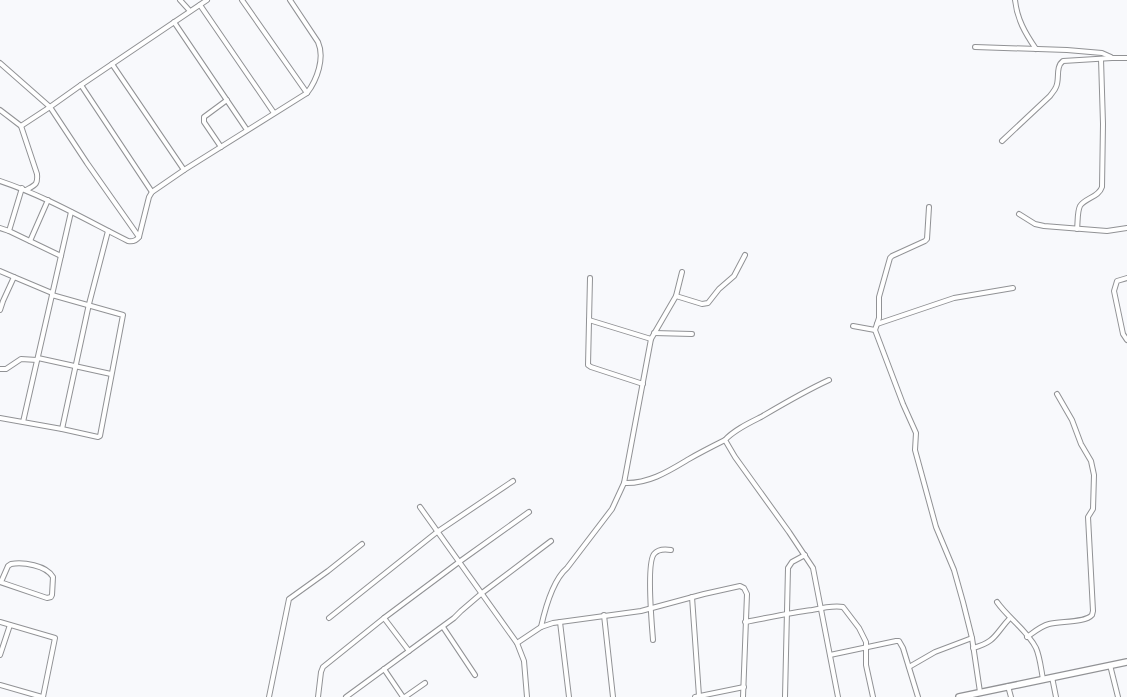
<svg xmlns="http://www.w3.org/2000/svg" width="1127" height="697" viewBox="0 0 1127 697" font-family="Mulish,sans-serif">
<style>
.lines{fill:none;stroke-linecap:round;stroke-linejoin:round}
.street-casing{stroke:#919295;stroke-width:6}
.secondary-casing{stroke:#919295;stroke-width:8}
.street{stroke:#fff;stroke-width:4}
.secondary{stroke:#fff;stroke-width:5.5}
</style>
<rect width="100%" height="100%" fill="#f8f9fc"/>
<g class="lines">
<!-- street casing -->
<g class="street-casing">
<g id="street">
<path d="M180,0L190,11"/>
<path d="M242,0L307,93"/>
<path d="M1015,0C1017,19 1025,33 1036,49"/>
<path d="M200,5L274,113"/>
<path d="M174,22L247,130"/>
<path d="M975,47L1067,50L1102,53L1111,57"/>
<path d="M0,63L50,107L21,126"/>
<path d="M112,64L184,170"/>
<path d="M81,85L207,0"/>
<path d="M0,110L21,126L37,174C38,185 35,185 26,190"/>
<path d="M1002,141L1050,96C1052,93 1055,90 1056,87C1060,79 1055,67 1063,61L1112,58H1127"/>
<path d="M221,147L204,122V117L227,100"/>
<path d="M0,181C45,196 86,220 128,241C133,242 136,241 139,237L149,197L152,192L184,170L307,93C317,80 325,58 318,42L290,0"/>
<path d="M22,188L9,231L61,256"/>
<path d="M929,207L927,239L925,241L892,256L890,258L879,297V318L875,330L903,404L916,433L915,450L936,527L954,570L963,602L972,638L980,692"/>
<path d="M1019,214L1035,224L1044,226L1107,231L1127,228"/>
<path d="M0,228L9,231"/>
<path d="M1077,229C1078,222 1077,212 1080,206C1085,198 1099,197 1102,187L1103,124L1101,59"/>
<path d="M139,237L87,163L50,107L81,85L152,192"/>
<path d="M30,241L48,200"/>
<path d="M0,271L14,277"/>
<path d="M590,278L588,365L591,367L643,384"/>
<path d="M1127,278L1117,281L1114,291L1123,334L1127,340"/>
<path d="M52,295L71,212"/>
<path d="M676,296L702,304L708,303L719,289L734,276L745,255"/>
<path d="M0,310L3,301L14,277L52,293"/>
<path d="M589,320L651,339"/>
<path d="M877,324L954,298L1013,288"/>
<path d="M853,326L875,330"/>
<path d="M654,333L692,334"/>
<path d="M38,358L111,374"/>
<path d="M0,369H6L21,359L37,360"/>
<path d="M829,380C805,391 783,404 761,417C749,423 734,430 725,440L735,457L789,532L813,568L838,697"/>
<path d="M0,418L62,429L98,437L100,436L123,315L52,295L23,422"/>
<path d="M62,429L89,304L108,231"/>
<path d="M624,483C649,484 669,471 689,459C701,452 713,446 725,440"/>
<path d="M420,507L517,643L524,661L527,697"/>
<path d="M0,582L47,598L51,597L52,595L53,577C46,565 23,562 11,564L8,566L1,582"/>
<path d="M692,597L699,696"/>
<path d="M997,602C1008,618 1027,630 1036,648C1040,657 1041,669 1043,679"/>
<path d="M604,615L613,697"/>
<path d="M329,618L437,532L513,481"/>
<path d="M384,618L409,651"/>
<path d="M0,622L55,638L43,697"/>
<path d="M560,622L569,697"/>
<path d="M745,622C767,618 789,613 812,610C821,608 834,605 843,607L859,628L866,642V665L873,697"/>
<path d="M443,627L475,675"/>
<path d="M541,627C545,609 553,580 567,568L612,509L624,483L651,339L676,296L682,272"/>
<path d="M1027,637C1034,632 1041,626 1049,624C1060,621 1085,623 1092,615L1093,611L1088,517L1093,509L1094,475L1091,461L1081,444L1072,420L1057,394"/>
<path d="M653,640C652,626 646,564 654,554C658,549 665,549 671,550"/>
<path d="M517,643L541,627L553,623L641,611L704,594L740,586L744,588L747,594L743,697"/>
<path d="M973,648C996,642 995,634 1010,618"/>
<path d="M0,655L10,625"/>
<path d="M830,655L896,641H899L903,648L918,697"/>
<path d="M1110,665L1118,697"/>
<path d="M909,667L935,652L972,638"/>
<path d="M384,669L403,697"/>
<path d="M1052,677L1056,697"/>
<path d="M0,685L42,697"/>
<path d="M1008,686L1011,697"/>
<path d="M269,697L289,599L328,571L362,544"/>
<path d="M318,697L321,672L323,667L384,618L459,562L529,512"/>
<path d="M346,697L454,618L461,611L482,593L551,541"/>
<path d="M405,697L425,683"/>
<path d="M695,697L744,687"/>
<path d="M785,697L788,568L792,562L805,555"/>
</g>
</g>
<!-- secondary casing -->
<g class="secondary-casing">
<path id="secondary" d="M959,697L1127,662"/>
</g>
<!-- street -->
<use href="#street" class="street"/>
<!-- secondary -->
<use href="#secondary" class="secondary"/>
</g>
</svg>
